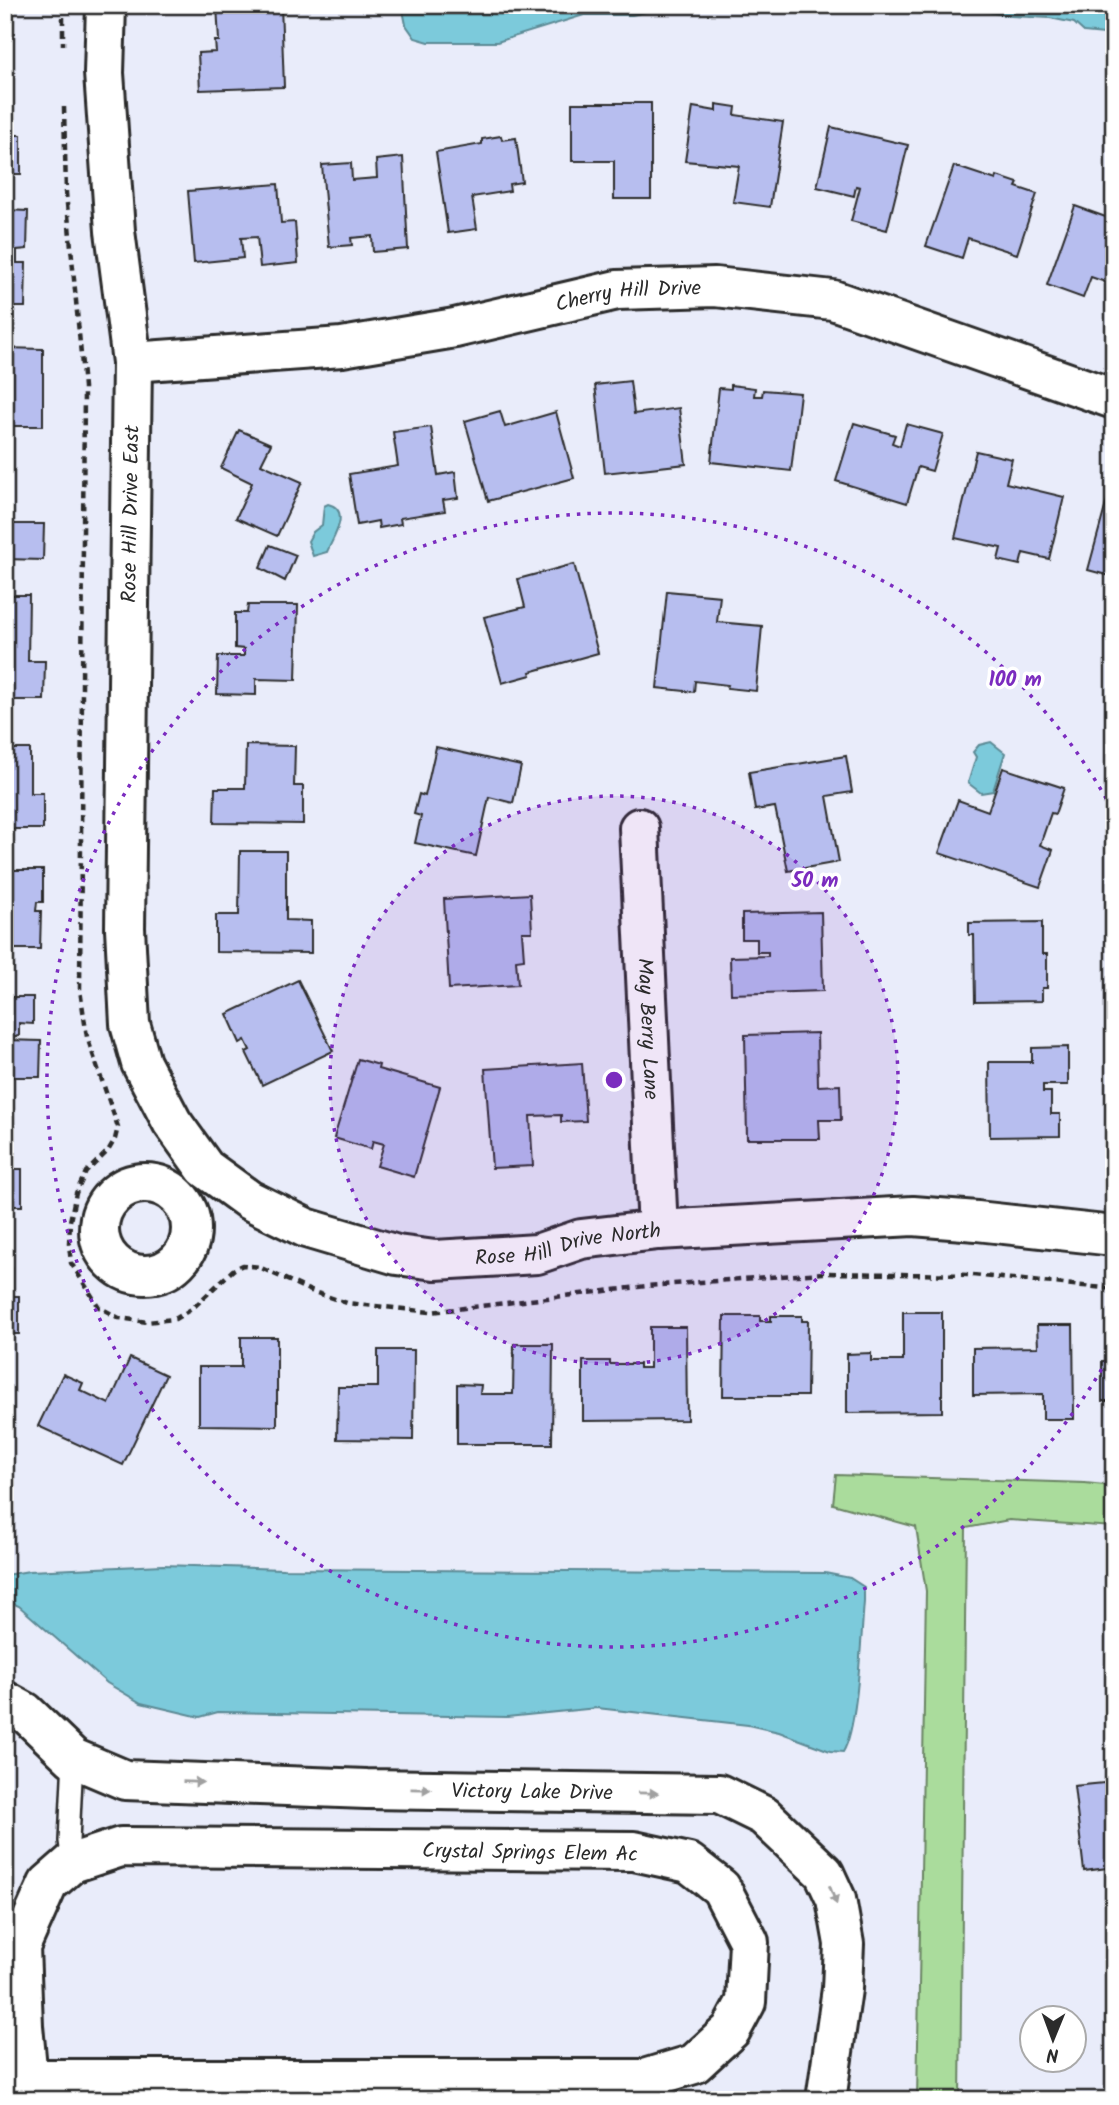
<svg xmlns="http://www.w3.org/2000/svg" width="1119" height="2105" viewBox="0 0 1119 2105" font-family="Kalam,sans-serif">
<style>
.green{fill:#aadc9c;stroke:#6a8464;stroke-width:2}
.water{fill:#7ccadb;stroke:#5c8a95;stroke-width:2}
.building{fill:#b7beef;stroke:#2b2b2b;stroke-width:2}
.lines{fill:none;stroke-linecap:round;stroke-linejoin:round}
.lane-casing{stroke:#2b2b2b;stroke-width:24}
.street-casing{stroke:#2b2b2b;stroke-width:44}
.path{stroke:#2b2b2b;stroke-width:4.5;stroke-dasharray:7 5;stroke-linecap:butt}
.lane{stroke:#fff;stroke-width:19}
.street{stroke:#fff;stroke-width:38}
.oneway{fill:#a0a0a0}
.ring{fill:none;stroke:#7b2cbf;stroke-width:3.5;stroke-dasharray:3.5 7}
.labels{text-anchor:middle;stroke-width:7;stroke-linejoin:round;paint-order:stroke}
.street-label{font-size:21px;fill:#2b2b2b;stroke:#fff}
.centre{fill:#7b2cbf;stroke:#fff;stroke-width:3.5}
.ring-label{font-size:21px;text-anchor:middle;font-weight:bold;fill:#7b2cbf;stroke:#fff;stroke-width:7;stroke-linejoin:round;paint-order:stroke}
</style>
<rect width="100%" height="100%" fill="#e9ecfa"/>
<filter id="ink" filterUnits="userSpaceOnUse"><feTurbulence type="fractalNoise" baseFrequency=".0143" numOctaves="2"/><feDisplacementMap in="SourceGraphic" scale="14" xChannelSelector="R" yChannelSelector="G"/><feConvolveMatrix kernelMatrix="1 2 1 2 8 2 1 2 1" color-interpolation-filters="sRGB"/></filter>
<g filter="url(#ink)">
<!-- green -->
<path class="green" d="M836,1475L1085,1483L1114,1486V1527L1009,1520L966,1528L960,2100H917L926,1591L916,1527L833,1504Z"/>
<!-- water -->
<g class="water">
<path d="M402,5H679L632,15H584L497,42H429L415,38L406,25Z"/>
<path d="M896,5H1114V35L1084,32L1074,23L1050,18L1011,16L977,10Z"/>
<path d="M328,504C352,510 333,538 327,552L313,556L308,541L313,532L322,525L324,506Z"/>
<path d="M991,742L1005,753L993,791L981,793L968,783L976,757L973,752L979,745Z"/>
<path d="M163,1565L283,1569L825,1573L850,1578L864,1587V1602C861,1636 858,1728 843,1752L830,1751L779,1732L748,1725L597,1708L507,1717L218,1712L200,1717L141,1703L107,1683L19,1606L5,1600V1575L29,1571Z"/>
</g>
<!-- building -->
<g class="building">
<path d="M217,5H281L284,87L200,90L198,53L216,52L215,41H219Z"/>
<path d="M572,103H651V199H614V161H572Z"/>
<path d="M716,104L736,107L735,115L783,122L770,207L733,202L739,166L685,161L693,107L716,111Z"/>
<path d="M831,127L908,145L887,230L851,221L860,187L856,186L854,196L817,187Z"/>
<rect x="5" y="135" width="16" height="39"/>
<path d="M501,136L502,140L516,138L522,182L509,184L510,191L472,197L477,229L448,233L436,152L482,144V139Z"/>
<path d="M403,157L408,249L373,252L372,236L351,238L352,245L329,247L322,165L351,163L352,180L377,178L376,160Z"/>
<path d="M954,166L996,180L997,176L1018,183L1016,187L1037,194L1017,254L968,238L962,258L926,246Z"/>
<path d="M278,184L281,223L295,222L298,263L260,267L257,237L241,238L243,258L194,263L188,191Z"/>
<path d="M1075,206L1114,220V285L1091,277L1083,298L1047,285Z"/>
<path d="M5,210L28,211L27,249L17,250V263H26L25,307H5Z"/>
<path d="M5,348L43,349V426H5Z"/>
<path d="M630,381L634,414L679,408L686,464L605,473L595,385Z"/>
<path d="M731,385L755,388L754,396H762L763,390L800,393L791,471L711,462L719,388L731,389Z"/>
<path d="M500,411L505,427L556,412L574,478L488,501L465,421Z"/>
<path d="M854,423L895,435L892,443L900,446L906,424L943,434L932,471L918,467L907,503L836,481Z"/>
<path d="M431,427L438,475L455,472L458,498L443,500L445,511L400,518L401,524L379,528L378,521L357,525L349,474L398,466L393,432Z"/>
<path d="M239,430L271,444L261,464L302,482L277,536L236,518L252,483L221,468Z"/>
<path d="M976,451L1012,459L1006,483L1064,497L1049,559L1023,553L1020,565L998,560L1001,548L955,538Z"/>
<path d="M5,480H8L7,524H44L43,560L5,559Z"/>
<path d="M1109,493L1114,494V577L1088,570Z"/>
<path d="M270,545L296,555L285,581L260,568Z"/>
<path d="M574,564L598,653L530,672L531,675L502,683L484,617L525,607L518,579Z"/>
<path d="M667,591L720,596L717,622L762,626L756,691L727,688L728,685L695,681L694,692L657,688Z"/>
<path d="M5,595H29L28,661H45L44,700H5Z"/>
<path d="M248,605H298L296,680L256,679V695L217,694L218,656H244V649L235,648V613H247Z"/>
<path d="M246,745L295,746L294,786H303V824L214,823L215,788H245Z"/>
<path d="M436,747L521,766L513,803L489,797L476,856L415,843L421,816L414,814L419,794L425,796Z"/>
<path d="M5,749H30V793H43V829H5Z"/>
<path d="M846,756L852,792L827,796L839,862L788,871L775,807L755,810L749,772Z"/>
<path d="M1003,768L1064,788L1055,814L1051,813L1040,845L1053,850L1040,887L939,853L958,800L988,811Z"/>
<path d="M240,851H286V920L311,921V953L216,952V915H239Z"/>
<path d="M5,870H43V902H37L36,911H41L40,949H5Z"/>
<path d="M530,894L532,932H522L524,959L516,960L518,985L449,989L444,899Z"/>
<path d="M821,912L823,991L731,994L730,957L768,956V952H757V939H742V914Z"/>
<path d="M1042,922V954H1047V988H1042V1001L975,1002L974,935H969V923Z"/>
<path d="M298,980L333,1051L262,1085L246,1052L250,1050L245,1040L240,1043L227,1014Z"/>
<path d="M5,997H33V1024L19,1023V1036L5,1038Z"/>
<path d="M817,1033L818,1086L840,1085L841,1120H819L820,1139H747L745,1035Z"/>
<path d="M5,1040L41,1041L40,1077H5Z"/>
<path d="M1068,1047V1085H1043V1092H1051V1114H1060V1136L990,1137L989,1062H1032V1048Z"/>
<path d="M358,1059L379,1065L378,1069L440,1087L414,1177L377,1166L384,1144L373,1141L371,1149L334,1138Z"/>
<path d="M582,1063L586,1121L561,1122V1115L530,1116L533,1166L492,1168L485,1069Z"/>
<rect x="5" y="1127" width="9" height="25"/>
<rect x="5" y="1169" width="17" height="37"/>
<path d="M5,1268H12V1296H19V1334H5Z"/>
<path d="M903,1312H942V1412L847,1413V1354L871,1353V1361H903Z"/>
<path d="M724,1316H760V1321H771V1316H802V1321H808L807,1396H723Z"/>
<path d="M1037,1325H1073L1074,1419H1043V1394L973,1395V1348L1038,1347Z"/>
<path d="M650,1327H686L687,1420L583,1421V1361H610V1364H639V1368H650Z"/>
<path d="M241,1337H277V1426L199,1425V1367H241Z"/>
<path d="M514,1344H553L552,1444H457V1384L481,1385L480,1394H513Z"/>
<path d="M378,1350H414L413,1440L337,1439L338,1387H378Z"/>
<path d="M130,1358L166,1375L123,1465L38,1426L63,1374L83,1383L80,1390L109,1404Z"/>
<rect x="1102" y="1361" width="12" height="40"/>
<path d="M1114,1782V1867L1084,1871L1074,1786Z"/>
</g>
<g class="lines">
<!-- lane casing -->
<g class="lane-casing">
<path id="lane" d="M72,1863L69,1841L73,1758"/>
</g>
<!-- street casing -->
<g class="street-casing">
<g id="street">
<path id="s1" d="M106,5L104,73L115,231L132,362L125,928L130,1024L141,1063L172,1122L205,1168L249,1200L306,1228L397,1255L435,1260L537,1254L581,1239L658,1230L913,1216L977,1221L1114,1236"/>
<path id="s2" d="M132,362L342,347L455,328L617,290L715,287L833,300L1114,399"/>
<path id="s3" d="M639,828L658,1230"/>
<circle cx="145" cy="1229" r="46"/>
<path id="s4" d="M5,1701L25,1712L73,1758L125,1780L367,1789L719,1794L764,1816L824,1873L836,1899L844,1944L842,1989L826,2100"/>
<path d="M5,2079H644L694,2064L731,2030L746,2002L749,1942L721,1888L689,1863L634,1851L121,1847L72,1863L48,1884L20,1947L23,2026L28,2078"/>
</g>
</g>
<!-- path -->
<g class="path">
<path d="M63,5V45"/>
<path d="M64,107L66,193L84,387L80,990L87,1037L118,1127L115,1139L108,1151L86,1172L76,1193L70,1221L69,1244L71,1263L99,1307L119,1318L147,1322L175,1319L193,1308L233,1270L243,1265L259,1267L311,1291L347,1303L431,1312L647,1286L823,1273L972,1275L1114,1289"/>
</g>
<!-- lane -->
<use href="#lane" class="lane"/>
<!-- street -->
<use href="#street" class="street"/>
</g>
<!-- one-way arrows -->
<defs><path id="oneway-solid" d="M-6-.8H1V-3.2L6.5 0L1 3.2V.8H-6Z" transform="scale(1.75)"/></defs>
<g class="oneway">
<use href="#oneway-solid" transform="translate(193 1782) rotate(2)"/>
<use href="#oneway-solid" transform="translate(421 1789) rotate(1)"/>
<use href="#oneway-solid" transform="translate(648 1793) rotate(1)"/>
<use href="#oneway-solid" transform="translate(833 1895) rotate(69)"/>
</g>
</g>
<!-- distance rings -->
<circle cx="614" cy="1080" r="284" fill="#7b2cbf" fill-opacity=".12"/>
<g class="ring">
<circle cx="614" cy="1080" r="284"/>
<path d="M1112 1351A567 567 0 1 1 1112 809"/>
</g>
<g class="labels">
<!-- street labels -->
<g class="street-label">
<text dy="7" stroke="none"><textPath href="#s2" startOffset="502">Cherry Hill Drive</textPath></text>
<text transform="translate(130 514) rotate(-89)" y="7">Rose Hill Drive East</text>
<text dy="7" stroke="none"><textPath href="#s3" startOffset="201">May Berry Lane</textPath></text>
<text dy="7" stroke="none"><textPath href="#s1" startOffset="1570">Rose Hill Drive North</textPath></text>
<text dy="7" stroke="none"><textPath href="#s4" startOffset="553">Victory Lake Drive</textPath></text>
<text transform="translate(530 1852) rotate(1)" y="7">Crystal Springs Elem Ac</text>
</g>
</g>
<circle cx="614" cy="1080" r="10" class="centre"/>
<g class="ring-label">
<text x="1015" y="686">100 m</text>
<text x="815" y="887">50 m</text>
</g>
<!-- margin -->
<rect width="1119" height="2105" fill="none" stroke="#fff" stroke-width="28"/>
<rect x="14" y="14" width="1091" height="2077" fill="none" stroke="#2b2b2b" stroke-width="2.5" filter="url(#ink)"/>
<!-- north arrow -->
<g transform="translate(1053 2039) rotate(181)"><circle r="33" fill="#ffffff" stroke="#aaaaaa" stroke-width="2"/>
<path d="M0-5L12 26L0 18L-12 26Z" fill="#2b2b2b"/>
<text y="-10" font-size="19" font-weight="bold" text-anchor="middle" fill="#2b2b2b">N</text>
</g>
</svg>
